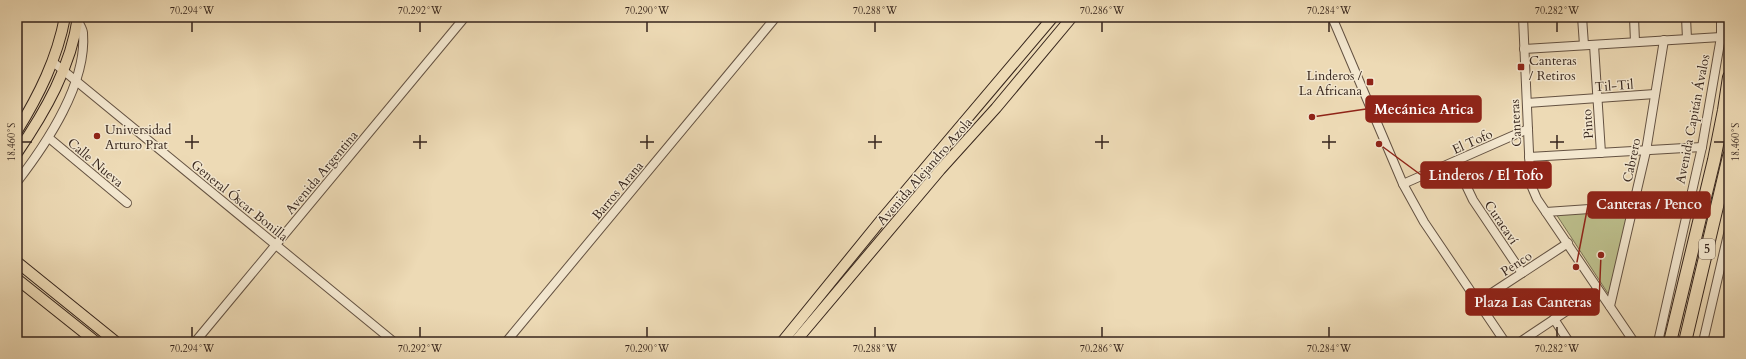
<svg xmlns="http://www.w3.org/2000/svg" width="1746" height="359" viewBox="0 0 1746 359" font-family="Cardo,serif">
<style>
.green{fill:#bcbe8b;stroke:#797254}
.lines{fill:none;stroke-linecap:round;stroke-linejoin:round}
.minor-casing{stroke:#645242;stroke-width:10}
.major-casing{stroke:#36251c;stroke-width:12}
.highway-casing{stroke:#36251c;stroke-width:14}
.minor{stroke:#f3e7cf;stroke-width:8}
.major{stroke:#eddab5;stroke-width:10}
.highway{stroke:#eddab5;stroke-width:12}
.ticks{fill:none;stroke:#36251c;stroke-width:1.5}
.poi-dot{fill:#8f2418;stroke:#f3e7cf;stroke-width:1.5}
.labels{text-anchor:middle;stroke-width:3;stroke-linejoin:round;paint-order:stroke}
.shield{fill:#f3e7cf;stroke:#6f5f52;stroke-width:1}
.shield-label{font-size:12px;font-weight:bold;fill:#36251c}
.poi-label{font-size:13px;fill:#36251c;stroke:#f3e7cf;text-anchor:start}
.street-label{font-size:13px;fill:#36251c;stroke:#f3e7cf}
.leader{fill:none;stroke:#8f2418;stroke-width:1.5}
.callout-dot{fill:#8f2418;stroke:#f3e7cf;stroke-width:1.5}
.callout{fill:#8f2418;stroke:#8f2418;stroke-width:1.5}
.callout-label{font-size:14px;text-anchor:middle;font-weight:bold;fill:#fff}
.neatline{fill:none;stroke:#36251c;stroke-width:1.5}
.ticks-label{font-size:10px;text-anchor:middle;fill:#36251c}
</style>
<rect width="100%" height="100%" fill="#eddab5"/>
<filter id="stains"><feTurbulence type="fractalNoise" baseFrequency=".005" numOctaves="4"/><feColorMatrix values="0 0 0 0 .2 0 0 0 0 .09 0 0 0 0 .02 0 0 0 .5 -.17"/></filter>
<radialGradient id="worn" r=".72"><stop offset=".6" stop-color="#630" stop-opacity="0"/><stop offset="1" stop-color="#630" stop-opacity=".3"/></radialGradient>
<!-- green -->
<path class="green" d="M1629,208L1609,295L1556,214Z"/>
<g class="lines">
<!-- minor casing -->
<g class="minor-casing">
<g id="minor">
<path d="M1332,17L1403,184L1424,222L1505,342"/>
<path d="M1523,17L1530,175L1531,185L1537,199L1634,342"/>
<path d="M1582,17L1584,45"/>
<path d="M1634,17L1635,42"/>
<path d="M1686,17L1687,39"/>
<path d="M1594,45L1601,153"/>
<path d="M1524,49L1721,37"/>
<path d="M53,62L394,342"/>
<path d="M1527,103L1655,94"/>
<path d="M49,138L127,203"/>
<path d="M1529,157L1702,147"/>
<path d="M1455,162L1473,200L1522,273"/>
<path d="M17,182C47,143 87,84 83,33C83,29 79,24 77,19"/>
<path d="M1403,184L1528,129"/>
<path d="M1546,212L1633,206"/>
<path d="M1478,302L1568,243"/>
<path d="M1610,306L1646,151L1664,40"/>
<path d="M1554,319L1569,342"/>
<path d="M195,342L465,17"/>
<path d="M506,342L776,17"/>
<path d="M1520,342L1598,290"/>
<path d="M1658,342L1702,147L1721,37V17"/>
<path d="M1703,342L1729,230"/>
</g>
</g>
<!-- major casing -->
<g class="major-casing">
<g id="major">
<path d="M17,131C39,95 57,59 65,17"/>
<path d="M17,153C45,112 71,67 78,17"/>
<path d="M17,262L116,342"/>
<path d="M17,279L96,342"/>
<path d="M782,342L882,219L1053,17"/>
<path d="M795,342L940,170L996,108L1072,17"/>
</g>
</g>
<!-- highway casing -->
<g class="highway-casing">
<g id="highway">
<path d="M1670,342L1714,160L1724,110L1729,77"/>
<path d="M1685,342L1729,156"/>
</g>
</g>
<!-- minor -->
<use href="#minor" class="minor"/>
<!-- major -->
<use href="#major" class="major"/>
<!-- highway -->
<use href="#highway" class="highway"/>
</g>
<!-- ticks -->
<path class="ticks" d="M192,22V32M420,22V32M647,22V32M875,22V32M1102,22V32M1329,22V32M1557,22V32M192,135V149M420,135V149M647,135V149M875,135V149M1102,135V149M1329,135V149M1557,135V149M22,142H32M185,142H199M413,142H427M640,142H654M868,142H882M1095,142H1109M1322,142H1336M1550,142H1564M1714,142H1724M192,327V337M420,327V337M647,327V337M875,327V337M1102,327V337M1329,327V337M1557,327V337"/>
<!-- markers -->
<g class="poi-dot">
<rect x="1517" y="63" width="8" height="8" rx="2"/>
<rect x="1366" y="78" width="8" height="8" rx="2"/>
<circle cx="97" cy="136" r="4"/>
</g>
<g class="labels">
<!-- shield labels -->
<rect class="shield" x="1699" y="239" width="16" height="20" rx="3"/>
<g class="shield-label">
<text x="1707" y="253">5</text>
</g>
<!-- poi labels -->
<g class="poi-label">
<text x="1529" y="65">Canteras<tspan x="1529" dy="15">/ Retiros</tspan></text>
<text x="1362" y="80" text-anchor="end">Linderos /<tspan x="1362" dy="15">La Africana</tspan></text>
<text x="105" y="134">Universidad<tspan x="105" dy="15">Arturo Prat</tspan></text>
</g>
<!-- street labels -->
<g class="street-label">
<text transform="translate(1614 85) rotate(-4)" y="5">Til-Til</text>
<text transform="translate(1692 119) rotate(-79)" y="5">Avenida Capitán Ávalos</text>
<text transform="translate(1515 123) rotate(-93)" y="5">Canteras</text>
<text transform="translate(1587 124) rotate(-94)" y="5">Pinto</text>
<text transform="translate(1472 141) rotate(-24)" y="5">El Tofo</text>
<text transform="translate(1631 160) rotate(-78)" y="5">Cabrero</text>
<text transform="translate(96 162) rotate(40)" y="5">Calle Nueva</text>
<text transform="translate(924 171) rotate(-49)" y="5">Avenida Alejandro Azola</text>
<text transform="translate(321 172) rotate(-50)" y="5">Avenida Argentina</text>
<text transform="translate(617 190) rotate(-50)" y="5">Barros Arana</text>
<text transform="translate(240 200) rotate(39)" y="5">General Óscar Bonilla</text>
<text transform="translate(1502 222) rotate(56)" y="5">Curacaví</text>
<text transform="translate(1516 263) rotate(-33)" y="5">Penco</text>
</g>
</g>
<!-- callouts -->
<path class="leader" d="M1312 117L1366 109M1379 144L1421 175M1576 267L1588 205M1601 255L1599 302"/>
<g class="callout-dot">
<circle cx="1312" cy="117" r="4"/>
<circle cx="1379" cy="144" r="4"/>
<circle cx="1576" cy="267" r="4"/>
<circle cx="1601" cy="255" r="4"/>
</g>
<g class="callout">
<rect x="1366" y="96" width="115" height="26" rx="4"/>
<rect x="1421" y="162" width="130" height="26" rx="4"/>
<rect x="1588" y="192" width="122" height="26" rx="4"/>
<rect x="1466" y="289" width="133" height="26" rx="4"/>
</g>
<g class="callout-label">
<text x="1424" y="114">Mecánica Arica</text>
<text x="1486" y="180">Linderos / El Tofo</text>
<text x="1649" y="209">Canteras / Penco</text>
<text x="1533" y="307">Plaza Las Canteras</text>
</g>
<!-- margin -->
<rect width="1746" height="359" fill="none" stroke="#eddab5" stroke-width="44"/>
<rect x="22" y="22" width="1702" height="315" class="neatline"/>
<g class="ticks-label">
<text x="192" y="14">70.294°W</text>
<text x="420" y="14">70.292°W</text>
<text x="647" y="14">70.290°W</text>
<text x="875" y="14">70.288°W</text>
<text x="1102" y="14">70.286°W</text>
<text x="1329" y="14">70.284°W</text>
<text x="1557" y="14">70.282°W</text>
<text transform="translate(11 142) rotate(-90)" y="4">18.460°S</text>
<text transform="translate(1735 142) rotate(-90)" y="4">18.460°S</text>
<text x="192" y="352">70.294°W</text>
<text x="420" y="352">70.292°W</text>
<text x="647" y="352">70.290°W</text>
<text x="875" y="352">70.288°W</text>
<text x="1102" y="352">70.286°W</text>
<text x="1329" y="352">70.284°W</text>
<text x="1557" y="352">70.282°W</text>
</g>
<rect width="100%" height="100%" filter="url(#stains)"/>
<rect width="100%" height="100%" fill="url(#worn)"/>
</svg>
